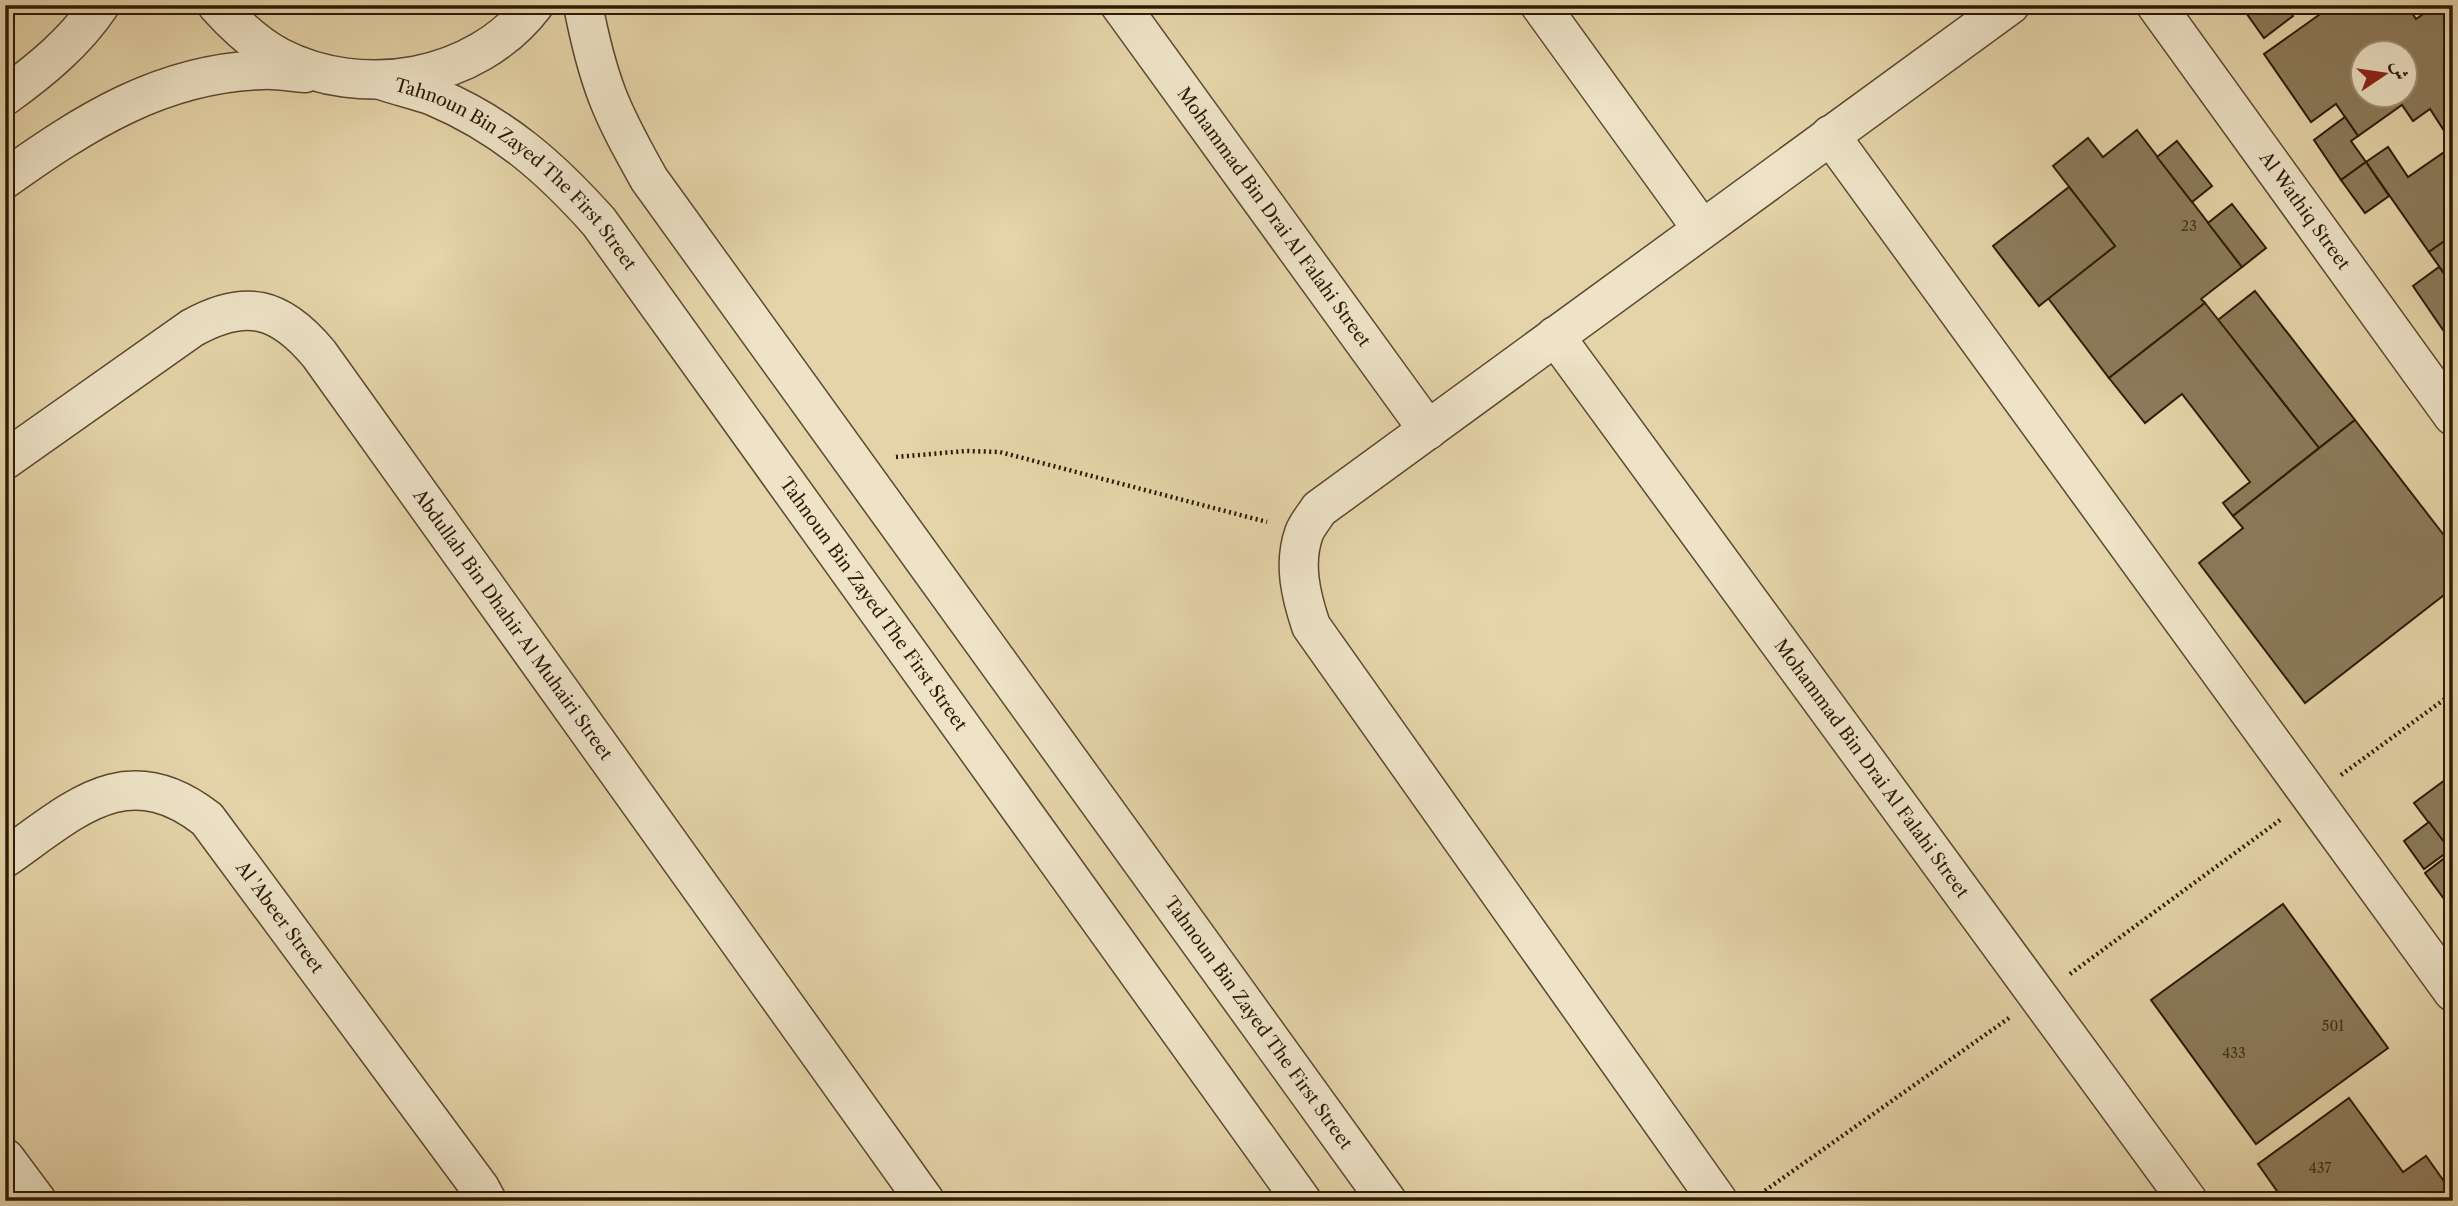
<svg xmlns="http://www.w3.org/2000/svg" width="2458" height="1206" viewBox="0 0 2458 1206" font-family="'Libre Caslon Text',Amiri,serif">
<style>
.building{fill:#8c7b5b;stroke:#2c1b07;stroke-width:2;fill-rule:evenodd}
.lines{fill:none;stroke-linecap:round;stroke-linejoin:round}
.minor-casing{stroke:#5a4930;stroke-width:41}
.path{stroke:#2c1b07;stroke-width:4.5;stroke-dasharray:2 3.5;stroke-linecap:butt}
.minor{stroke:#eee3c7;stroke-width:38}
.labels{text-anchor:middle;stroke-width:6;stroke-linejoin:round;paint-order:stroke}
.number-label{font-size:14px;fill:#44331c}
.street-label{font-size:18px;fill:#2c1b07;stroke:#eee3c7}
</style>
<rect width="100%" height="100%" fill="#e5d4a9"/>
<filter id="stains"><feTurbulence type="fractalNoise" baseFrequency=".00286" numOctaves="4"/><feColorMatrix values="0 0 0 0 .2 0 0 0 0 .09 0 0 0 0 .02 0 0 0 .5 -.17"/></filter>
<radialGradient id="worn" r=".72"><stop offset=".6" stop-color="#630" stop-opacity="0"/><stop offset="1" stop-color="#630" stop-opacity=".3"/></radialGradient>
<!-- building -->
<g class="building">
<path d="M2250,5H2285L2293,16L2264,38L2244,10Z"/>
<path d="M2333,5H2407L2416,19L2436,5H2453V122L2443,129L2430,109L2413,121L2402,105L2358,136L2336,104L2311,122L2264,54ZM2364,52H2406V94H2364Z"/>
<path d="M2345,117L2358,136L2351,141L2366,162L2341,180L2314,140Z"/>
<path d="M2453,122V142L2443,129Z"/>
<path d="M2137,130L2242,267L2201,299L2205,303L2109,378L2048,298L2115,246L2053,166L2088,138L2103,157Z"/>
<path d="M2177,141L2212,186L2192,202L2157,157Z"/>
<path d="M2453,146V235L2429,252L2366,162L2388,147L2408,177Z"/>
<path d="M2366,162L2389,196L2365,213L2341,180Z"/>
<path d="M2069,187L2115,246L2039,306L1993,246Z"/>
<path d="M2232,204L2266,248L2242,267L2208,223Z"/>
<path d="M2453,235V286L2429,252Z"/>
<path d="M2439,267L2453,286L2452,343L2413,286Z"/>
<path d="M2255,291L2355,420L2319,448L2218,320Z"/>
<path d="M2205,303L2319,448L2233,516L2223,503L2250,482L2182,394L2145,423L2109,378Z"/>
<path d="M2355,420L2453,547V588L2305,703L2199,563L2243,528L2233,516Z"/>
<path d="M2453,774V855L2414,803Z"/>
<path d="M2429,822L2450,850L2424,869L2404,841Z"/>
<path d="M2451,853L2453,893L2444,899L2425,873Z"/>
<path d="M2283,904L2388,1048L2256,1144L2151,1000Z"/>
<path d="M2349,1098L2403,1172L2426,1156L2453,1194V1201H2284L2258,1164Z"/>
</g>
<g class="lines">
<!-- minor casing -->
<g class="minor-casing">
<g id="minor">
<path d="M217,5C235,25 255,44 279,57C362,100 476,81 534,5"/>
<path id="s1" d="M583,5C589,36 596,66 607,95C618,124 634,152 649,179L1387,1201"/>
<path id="s2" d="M1120,5L1428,430"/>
<path d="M1540,5L1702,229"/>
<path id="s3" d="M2156,5L2453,416"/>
<path id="s4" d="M381,80C398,86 416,90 433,96C502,125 550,167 599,222L1302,1201"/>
<path d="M5,96C41,70 75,42 100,5"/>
<path d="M1830,135L2453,992"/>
<path d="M5,179C84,123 161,73 262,70C276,69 291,72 305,73"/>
<path id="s5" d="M1555,336L2188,1201"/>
<path id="s6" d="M5,460L192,328C246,298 280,307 319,354L925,1201"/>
<path id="s7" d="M5,858C74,810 126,756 207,819L480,1188L487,1201"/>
<path d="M5,1158L37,1201"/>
<path d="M1718,1201L1311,626C1301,596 1293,564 1304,533C1307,525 1314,517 1319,509L2010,5"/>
</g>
</g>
<!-- path -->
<g class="path">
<path d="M896,457L966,451L1000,452L1267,522"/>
<path d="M2341,775L2453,693"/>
<path d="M2070,974L2280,820"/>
<path d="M1756,1197L2009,1018"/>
</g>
<!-- minor -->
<use href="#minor" class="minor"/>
</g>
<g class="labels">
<!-- number labels -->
<g class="number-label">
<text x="2189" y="231">23</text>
<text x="2333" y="1031">501</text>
<text x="2234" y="1058">433</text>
<text x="2320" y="1173">437</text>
</g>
<!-- street labels -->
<g class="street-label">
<text dy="6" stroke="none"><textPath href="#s4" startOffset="168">Tahnoun Bin Zayed The First Street</textPath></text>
<text dy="6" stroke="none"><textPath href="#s3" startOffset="254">Al Wathiq Street</textPath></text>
<text dy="6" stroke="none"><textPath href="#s2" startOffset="262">Mohammad Bin Drai Al Falahi Street</textPath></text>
<text dy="6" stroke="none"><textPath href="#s4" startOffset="735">Tahnoun Bin Zayed The First Street</textPath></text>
<text dy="6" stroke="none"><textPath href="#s6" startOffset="707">Abdullah Bin Dhahir Al Muhairi Street</textPath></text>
<text dy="6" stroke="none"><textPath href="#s5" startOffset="536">Mohammad Bin Drai Al Falahi Street</textPath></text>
<text dy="6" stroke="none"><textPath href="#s7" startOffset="350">Al 'Abeer Street</textPath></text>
<text dy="6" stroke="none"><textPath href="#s1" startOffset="1228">Tahnoun Bin Zayed The First Street</textPath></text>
</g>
</g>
<!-- margin -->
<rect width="2458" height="1206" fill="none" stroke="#e5d4a9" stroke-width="28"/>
<rect x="7" y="7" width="2444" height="1192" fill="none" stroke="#2c1b07" stroke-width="3.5"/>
<rect x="14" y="14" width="2430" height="1178" fill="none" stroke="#2c1b07" stroke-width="2"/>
<!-- north arrow -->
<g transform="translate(2384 74) rotate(77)"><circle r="33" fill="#eee3c7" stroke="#a0937a" stroke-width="2"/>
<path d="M0-5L12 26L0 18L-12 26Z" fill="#8f2418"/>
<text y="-10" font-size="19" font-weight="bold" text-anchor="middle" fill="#2c1b07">ش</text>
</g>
<rect width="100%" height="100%" filter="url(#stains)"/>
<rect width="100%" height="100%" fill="url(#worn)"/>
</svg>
